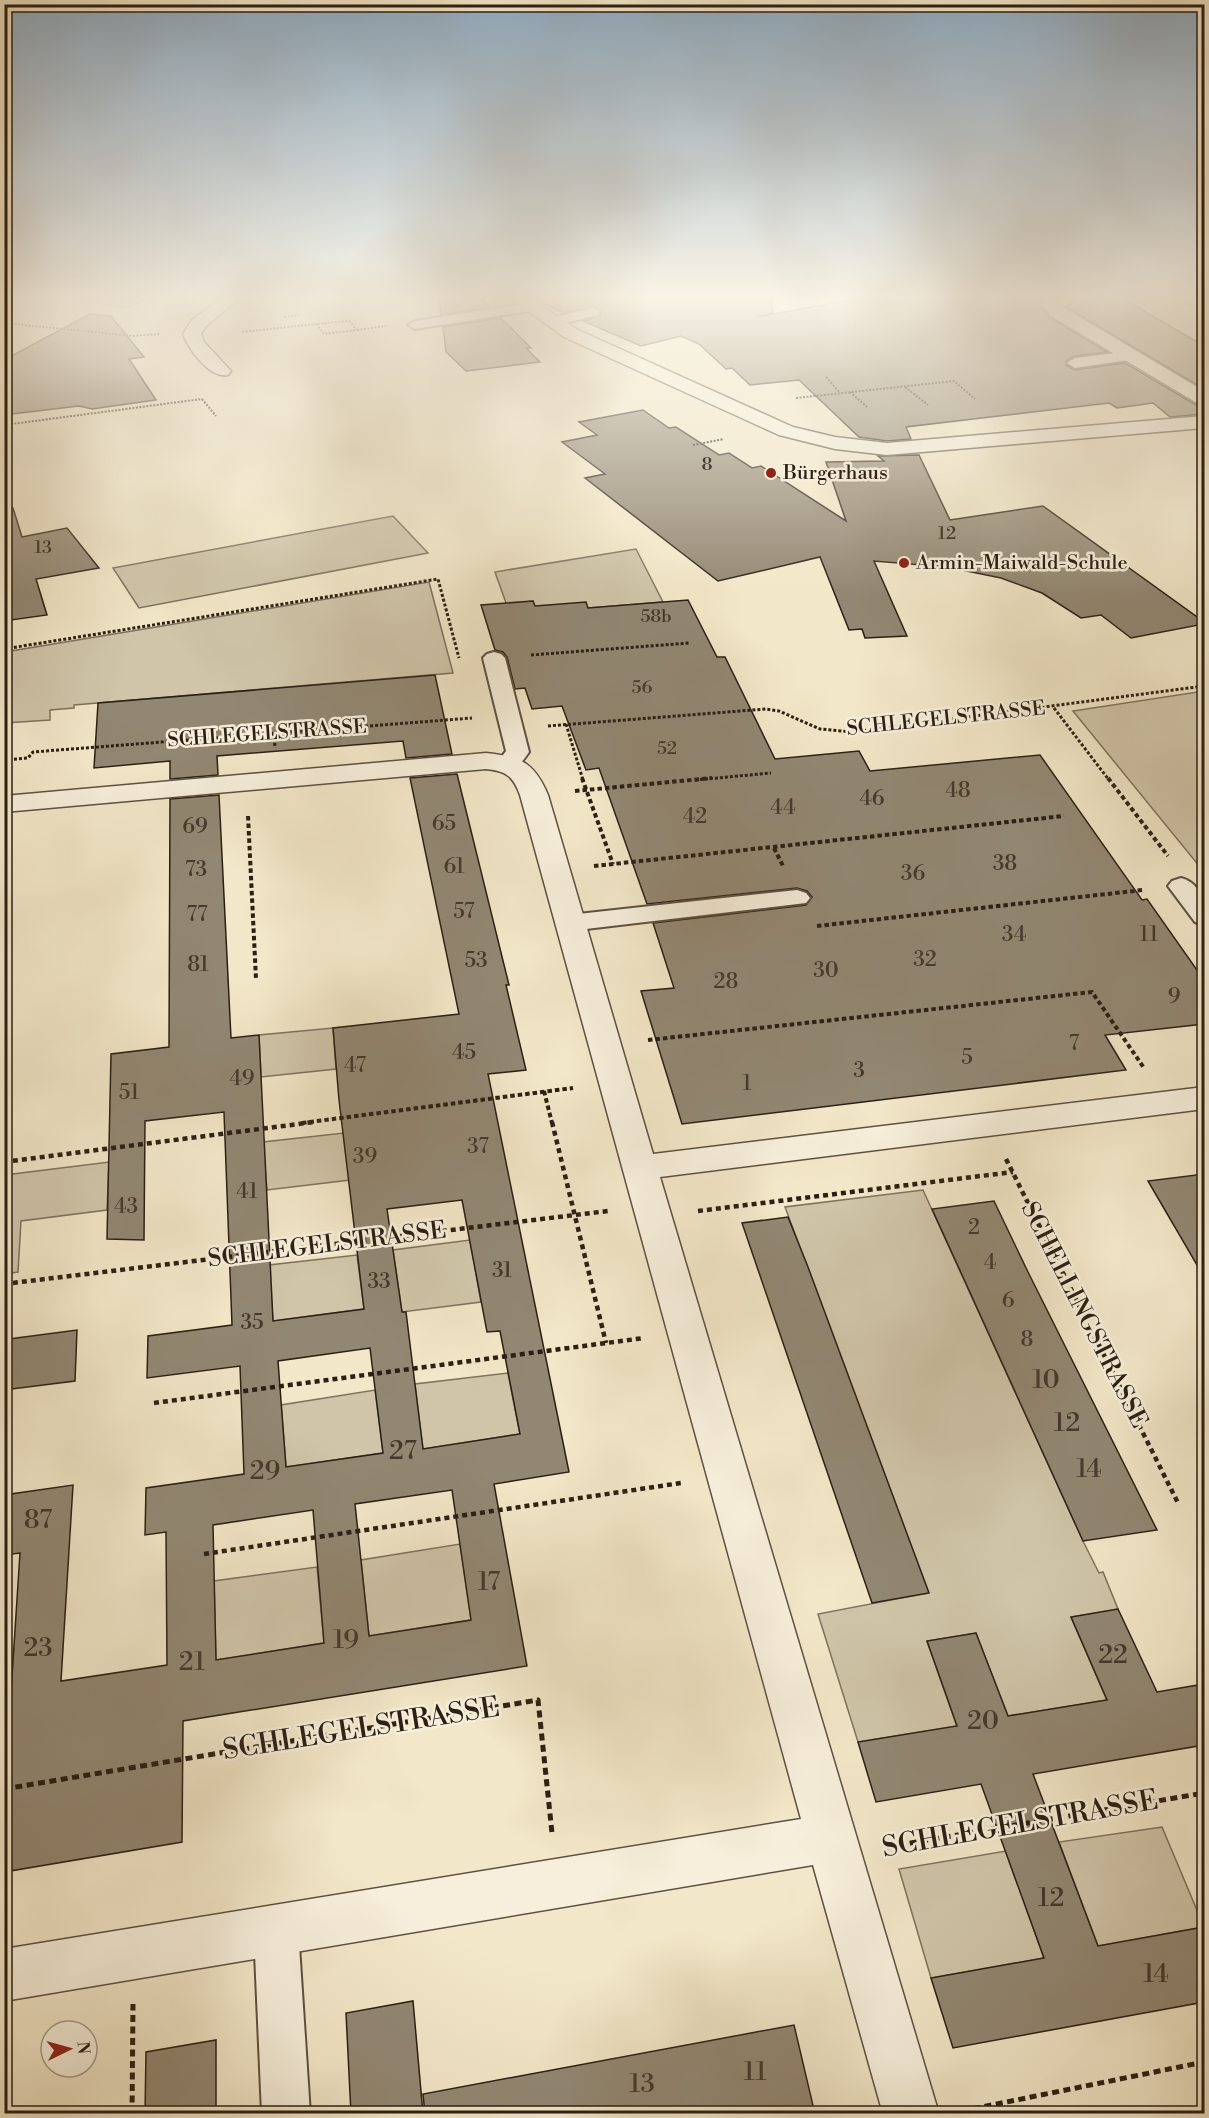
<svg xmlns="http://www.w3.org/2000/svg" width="1209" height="2118" font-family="'Libre Bodoni',serif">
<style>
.green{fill:#d0c5a9;stroke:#7e725e;stroke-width:1.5}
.building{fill:#928772;stroke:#2b1f14;stroke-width:1.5;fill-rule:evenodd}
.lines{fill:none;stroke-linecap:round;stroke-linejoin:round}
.lane-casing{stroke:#5d5141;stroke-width:4}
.street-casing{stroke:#5d5141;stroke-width:3}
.path-far4{stroke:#2b1f14;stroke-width:2;stroke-dasharray:2 1.5;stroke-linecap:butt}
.path-far3{stroke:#2b1f14;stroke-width:3;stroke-dasharray:3 2;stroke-linecap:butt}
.path-far2{stroke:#2b1f14;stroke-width:4;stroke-dasharray:4.5 3;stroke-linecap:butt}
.path-far1{stroke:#2b1f14;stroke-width:4.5;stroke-dasharray:5 4;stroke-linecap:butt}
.path{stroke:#2b1f14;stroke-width:5;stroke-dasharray:7 4.5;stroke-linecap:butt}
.lane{fill:#f7efdb;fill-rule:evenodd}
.street{fill:#f7efdb;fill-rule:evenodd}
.poi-dot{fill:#8f2418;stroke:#f7efdb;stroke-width:2}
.labels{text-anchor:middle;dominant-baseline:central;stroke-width:5;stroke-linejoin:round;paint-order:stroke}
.far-number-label{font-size:18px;fill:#45392c}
.far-poi-label{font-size:20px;fill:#2b1f14;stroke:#f7efdb;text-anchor:start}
.far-street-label{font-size:20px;fill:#2b1f14;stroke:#f7efdb}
.number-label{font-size:21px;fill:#45392c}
.street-label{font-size:24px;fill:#2b1f14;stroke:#f7efdb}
.near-number-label{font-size:26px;fill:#45392c}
.near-street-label{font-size:28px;fill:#2b1f14;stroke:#f7efdb}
</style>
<rect width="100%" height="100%" fill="#f2e7c8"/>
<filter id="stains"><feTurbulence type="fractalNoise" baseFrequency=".00333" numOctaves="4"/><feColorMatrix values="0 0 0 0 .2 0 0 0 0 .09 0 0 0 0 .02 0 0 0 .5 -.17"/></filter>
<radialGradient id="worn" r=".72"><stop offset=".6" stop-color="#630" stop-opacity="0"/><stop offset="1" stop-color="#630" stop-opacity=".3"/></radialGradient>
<!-- green -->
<g class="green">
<path d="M79 299H148L126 308Z"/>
<path d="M393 516 428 553 139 608 113 568Z"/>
<path d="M636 549 663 602 588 608 535 606 533 601 506 603 495 572Z"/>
<path d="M429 582 453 673 74 705V708L50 710V720L5 723V652Z"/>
<path d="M1204 691V872L1073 711Z"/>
<path d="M333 1028 336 1069 261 1077 259 1035Z"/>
<path d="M344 1133 350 1180 267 1190 263 1142Z"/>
<path d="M109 1162 107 1210 21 1221 18 1272 5 1274V1175Z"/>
<path d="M923 1190 1083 1541 1099 1573 1103 1572 1118 1609 1071 1617 1107 1700 1008 1716 976 1633 927 1641 957 1726 858 1742 818 1614 928 1593 785 1207Z"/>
<path d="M470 1240 481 1302 402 1312 393 1250Z"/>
<path d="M357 1255 364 1309 273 1321 269 1265Z"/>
<path d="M508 1373 520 1434 423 1449 415 1384Z"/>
<path d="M375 1390 383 1453 286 1467 281 1405Z"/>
<path d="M460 1544 471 1620 369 1636 361 1560Z"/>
<path d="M317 1567 324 1643 216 1660 214 1581Z"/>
<path d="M1162 1827 1204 1927 1098 1946 1059 1842Z"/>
<path d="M1006 1851 1044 1958 931 1978 899 1869Z"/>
</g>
<!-- building -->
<g class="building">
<path d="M439 299H481L490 307 441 315Z"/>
<path d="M535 299H771L773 313 756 317 856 299H1047L1040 305 1049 317 1107 352 1075 356 1066 361V365L1075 370 1125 363 1196 405 1204 407V414L1170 417 1153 403 1117 408 1109 403 906 427 911 439 887 441 859 437 799 380 750 385 732 368 726 369 699 344 681 336 641 346 583 321 600 316 602 311 594 306 564 313Z"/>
<path d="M1074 299H1124L1204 346V389L1066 307 1072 304Z"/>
<path d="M90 314 111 316 144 357 129 359 156 400 92 409 79 406 4 415V360Z"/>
<path d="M501 318 531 348H526L540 362 466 371 446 352 443 327Z"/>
<path d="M643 410 669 428 676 427 719 455 729 453 752 468 761 466 846 521 826 462 884 461 878 456 919 455 950 520 1043 506 1204 622V624L1131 638 1101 615 1081 618 1042 593 1001 578 947 567 874 561 907 636 865 638 862 629 849 630 820 557 718 581 585 478 605 474 562 442 597 435 579 422Z"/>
<path d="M13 508 22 537 67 528 99 568 36 579 47 615 4 621V509Z"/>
<path d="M688 600 717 657H725L775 759 859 751 870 771 1040 755 1142 900 1147 899 1204 980V1024L1105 1035 1126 1070 682 1124 641 991 674 988 653 923 806 905 812 897 807 891 797 888 647 904 599 768 586 770 562 706 532 709 525 688 515 689 507 657 503 652 495 650 481 605 533 601 535 606 586 602 588 608Z"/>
<path d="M435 675 452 754 406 758 403 741 217 756 218 775 170 779V761L94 768 98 703Z"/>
<path d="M457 774 509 985H506L526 1070 488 1074 569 1472 494 1484 527 1666 183 1721 182 1842 4 1872V1693L11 1692 20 1553 4 1555V1495L73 1485 61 1681 167 1665 166 1532 145 1535 146 1488 244 1474 240 1366 147 1378 148 1336 232 1325 224 1112 145 1121 144 1240 107 1239 111 1054 169 1047 170 799 219 795 231 1038 259 1035 273 1321 364 1309 339 1100 333 1028 459 1014 410 778ZM462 1200 487 1332 500 1331 520 1434 423 1449 406 1312H402L387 1209ZM370 1348 383 1453 286 1467 278 1361ZM452 1490 471 1620 369 1636 355 1504ZM313 1510 324 1643 216 1660 213 1525Z"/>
<path d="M1204 1174V1277L1148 1181Z"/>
<path d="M994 1201 1028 1272 1157 1530 1083 1541 932 1209Z"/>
<path d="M788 1217 808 1267 929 1593 872 1603 742 1223Z"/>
<path d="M77 1330 75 1381 4 1390 9 1339Z"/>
<path d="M1118 1609 1157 1692 1204 1684V1745L1033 1774 1098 1946 1204 1927V2002L953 2048 931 1978 1044 1958 981 1784 876 1802 858 1742 957 1726 927 1641 976 1633 1008 1716 1107 1700 1071 1617Z"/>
<path d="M413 2001 423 2114H351L346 2013Z"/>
<path d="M794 2025 815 2114H425L423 2094Z"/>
<path d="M216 2040V2114H145L146 2052Z"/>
</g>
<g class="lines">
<defs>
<g id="lane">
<path d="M531 303 538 307 536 310 415 329 408 325 415 321Z"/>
<path d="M593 308 600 312 598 315 552 326 545 322 547 319Z"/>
<path d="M1131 351 1136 353 1139 356 1136 359 1075 368 1067 363 1075 358Z"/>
<path d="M494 652 501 654 505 658 529 752C521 764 515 772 500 768L497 763 506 751 483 658 487 654Z"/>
<path d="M1181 878C1203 884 1204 905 1204 925L1195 922 1168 886 1172 881Z"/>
<path d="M797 890 806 893 810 898 806 903 569 931 560 929 556 923 560 917 569 915Z"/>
<path d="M276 1908 292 1914 298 1930 310 2114H262L254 1930 260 1914Z"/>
</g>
<g id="street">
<path d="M221 299H239L205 327 201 334 204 342 231 371 228 375C210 379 189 350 183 334L192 320Z"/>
<path d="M512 299H531L576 329 793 427 835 437 887 443 1204 416V428L887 455 835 449 779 435 564 337Z"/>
<path d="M1051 299H1072L1070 303 1061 306 1204 391V405L1197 403 1051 316 1042 305Z"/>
<path d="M1186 299H1204V308L1188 303Z"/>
<path d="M486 753C521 757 534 762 548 795L653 1154 1204 1087V1109L660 1177 939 2114H883L813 1865 4 2001V1949L801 1819 520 795C513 776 506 771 486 769L4 812V796Z"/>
</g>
</defs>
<!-- lane casing -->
<use href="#lane" class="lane-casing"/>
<!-- street casing -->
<use href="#street" class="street-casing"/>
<!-- path-far4 -->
<g class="path-far4">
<path d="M284 317 300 315"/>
<path d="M349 321 357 330 324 334 316 324Z"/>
<path d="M4 323 133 336 160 334"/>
<path d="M357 330 386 326"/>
<path d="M242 332 316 324"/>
<path d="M826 377 840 393"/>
<path d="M905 387 928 405"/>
<path d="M850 392 867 407"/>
<path d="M796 398 954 381 975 399"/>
<path d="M202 399 216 416"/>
<path d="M4 425 202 399"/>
<path d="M693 445 724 439"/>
</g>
<!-- path-far3 -->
<g class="path-far3">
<path d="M4 649 438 579 459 658"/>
<path d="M531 655 689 643"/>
<path d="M1054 708 1109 780"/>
<path d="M566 724 583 780"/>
<path d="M548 726 766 709 779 711 820 729 853 732 1204 686"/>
<path d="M274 733 275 748"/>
<path d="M4 760 28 758 33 752 472 718"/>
<path d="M695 780 771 773"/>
</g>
<!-- path-far2 -->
<g class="path-far2">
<path d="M582 778 613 864"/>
<path d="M1108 778 1168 856"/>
<path d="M575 791 712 778"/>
<path d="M248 816 256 979"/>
<path d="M774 848 783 866"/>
<path d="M594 866 1064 816"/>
<path d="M817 926 1143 890"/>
<path d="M648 1040 1092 992 1144 1068"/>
<path d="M544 1091 552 1123"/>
<path d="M302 1123 573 1088"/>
</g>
<!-- path-far1 -->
<g class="path-far1">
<path d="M552 1122 606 1343"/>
<path d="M1006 1159 1178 1503"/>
<path d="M4 1162 314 1122"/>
<path d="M698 1211 1013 1172"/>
<path d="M4 1284 608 1211"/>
<path d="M154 1403 644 1338"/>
<path d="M204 1554 681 1483"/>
</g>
<!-- path -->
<g class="path">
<path d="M4 1789 538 1700 552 1833"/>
<path d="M887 1847 1204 1793"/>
<path d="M962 2111 1204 2062"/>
<path d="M132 2114 133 2004"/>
</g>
<!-- lane -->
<use href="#lane" class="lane"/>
<!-- street -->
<use href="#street" class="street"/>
</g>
<!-- sky -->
<linearGradient id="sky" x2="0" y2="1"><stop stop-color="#91adc3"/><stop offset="0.5" stop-color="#f9f4e6"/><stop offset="1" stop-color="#f9f4e6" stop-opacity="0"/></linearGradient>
<rect width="1209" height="595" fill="url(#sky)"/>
<!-- markers -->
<g class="poi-dot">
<circle cx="771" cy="473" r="6"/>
<circle cx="904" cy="563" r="6"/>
</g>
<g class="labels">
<!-- far-number labels -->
<g class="far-number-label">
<text x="707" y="464">8</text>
<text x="947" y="533">12</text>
<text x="43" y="547">13</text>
<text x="656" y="616">58b</text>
<text x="642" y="687">56</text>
<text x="667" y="748">52</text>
</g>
<!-- far-poi labels -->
<g class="far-poi-label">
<text x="783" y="473">Bürgerhaus</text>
<text x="916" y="563">Armin-Maiwald-Schule</text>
</g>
<!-- far-street labels -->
<g class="far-street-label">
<text transform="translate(946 719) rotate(-6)">SCHLEGELSTRASSE</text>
<text transform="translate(267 734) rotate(-4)">SCHLEGELSTRASSE</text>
</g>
<!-- number labels -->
<g class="number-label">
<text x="958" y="791">48</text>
<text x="872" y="799">46</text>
<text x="783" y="808">44</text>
<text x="695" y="817">42</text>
<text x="444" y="824">65</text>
<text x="195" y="827">69</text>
<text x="1005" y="864">38</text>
<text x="454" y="867">61</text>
<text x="196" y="870">73</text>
<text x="913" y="874">36</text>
<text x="464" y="912">57</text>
<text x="197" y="915">77</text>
<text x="1014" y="935">34</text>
<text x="1149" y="935">11</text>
<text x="925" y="960">32</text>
<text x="476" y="961">53</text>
<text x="198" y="965">81</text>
<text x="826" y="971">30</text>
<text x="726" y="982">28</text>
<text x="1174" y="997">9</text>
<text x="1074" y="1044">7</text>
<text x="464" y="1053">45</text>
<text x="967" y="1058">5</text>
<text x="355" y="1066">47</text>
<text x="859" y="1071">3</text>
<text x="242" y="1079">49</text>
<text x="747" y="1084">1</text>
<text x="129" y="1093">51</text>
<text x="478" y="1147">37</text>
<text x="365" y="1157">39</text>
<text x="247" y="1192">41</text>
<text x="126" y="1207">43</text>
<text x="974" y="1228">2</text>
<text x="990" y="1263">4</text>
<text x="502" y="1271">31</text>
<text x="379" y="1282">33</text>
<text x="1008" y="1301">6</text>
<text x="252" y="1323">35</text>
<text x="1027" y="1340">8</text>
</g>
<!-- street labels -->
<g class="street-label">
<text transform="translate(327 1245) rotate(-7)">SCHLEGELSTRASSE</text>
<text transform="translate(1084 1315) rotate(63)">SCHELLINGSTRASSE</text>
</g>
<!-- near-number labels -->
<g class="near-number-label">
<text x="1046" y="1380">10</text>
<text x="1067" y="1423">12</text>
<text x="403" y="1451">27</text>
<text x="1089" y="1469">14</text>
<text x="265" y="1471">29</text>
<text x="38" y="1520">87</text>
<text x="489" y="1582">17</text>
<text x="346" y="1640">19</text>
<text x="38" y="1648">23</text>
<text x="1113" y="1655">22</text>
<text x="192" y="1662">21</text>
<text x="983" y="1721">20</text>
<text x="1051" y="1898">12</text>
<text x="1156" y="1974">14</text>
<text x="755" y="2072">11</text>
<text x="642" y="2084">13</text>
</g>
<!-- near-street labels -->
<g class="near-street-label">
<text transform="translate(361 1729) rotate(-9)">SCHLEGELSTRASSE</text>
<text transform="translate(1020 1824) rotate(-10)">SCHLEGELSTRASSE</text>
</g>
</g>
<!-- margin -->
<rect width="1209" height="2118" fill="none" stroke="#f2e7c8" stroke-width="24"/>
<rect x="6" y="6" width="1197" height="2106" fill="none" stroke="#2b1f14" stroke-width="3"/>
<rect x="12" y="12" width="1185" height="2094" fill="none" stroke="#2b1f14" stroke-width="1.5"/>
<!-- north arrow -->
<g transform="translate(69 2049) rotate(85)"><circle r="28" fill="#f7efdb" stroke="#a59c8b" stroke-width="1.5"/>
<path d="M0-4.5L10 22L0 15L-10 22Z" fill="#8f2418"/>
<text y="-9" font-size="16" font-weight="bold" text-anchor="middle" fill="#2b1f14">N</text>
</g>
<rect width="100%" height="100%" filter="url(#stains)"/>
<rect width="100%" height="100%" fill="url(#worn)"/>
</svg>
